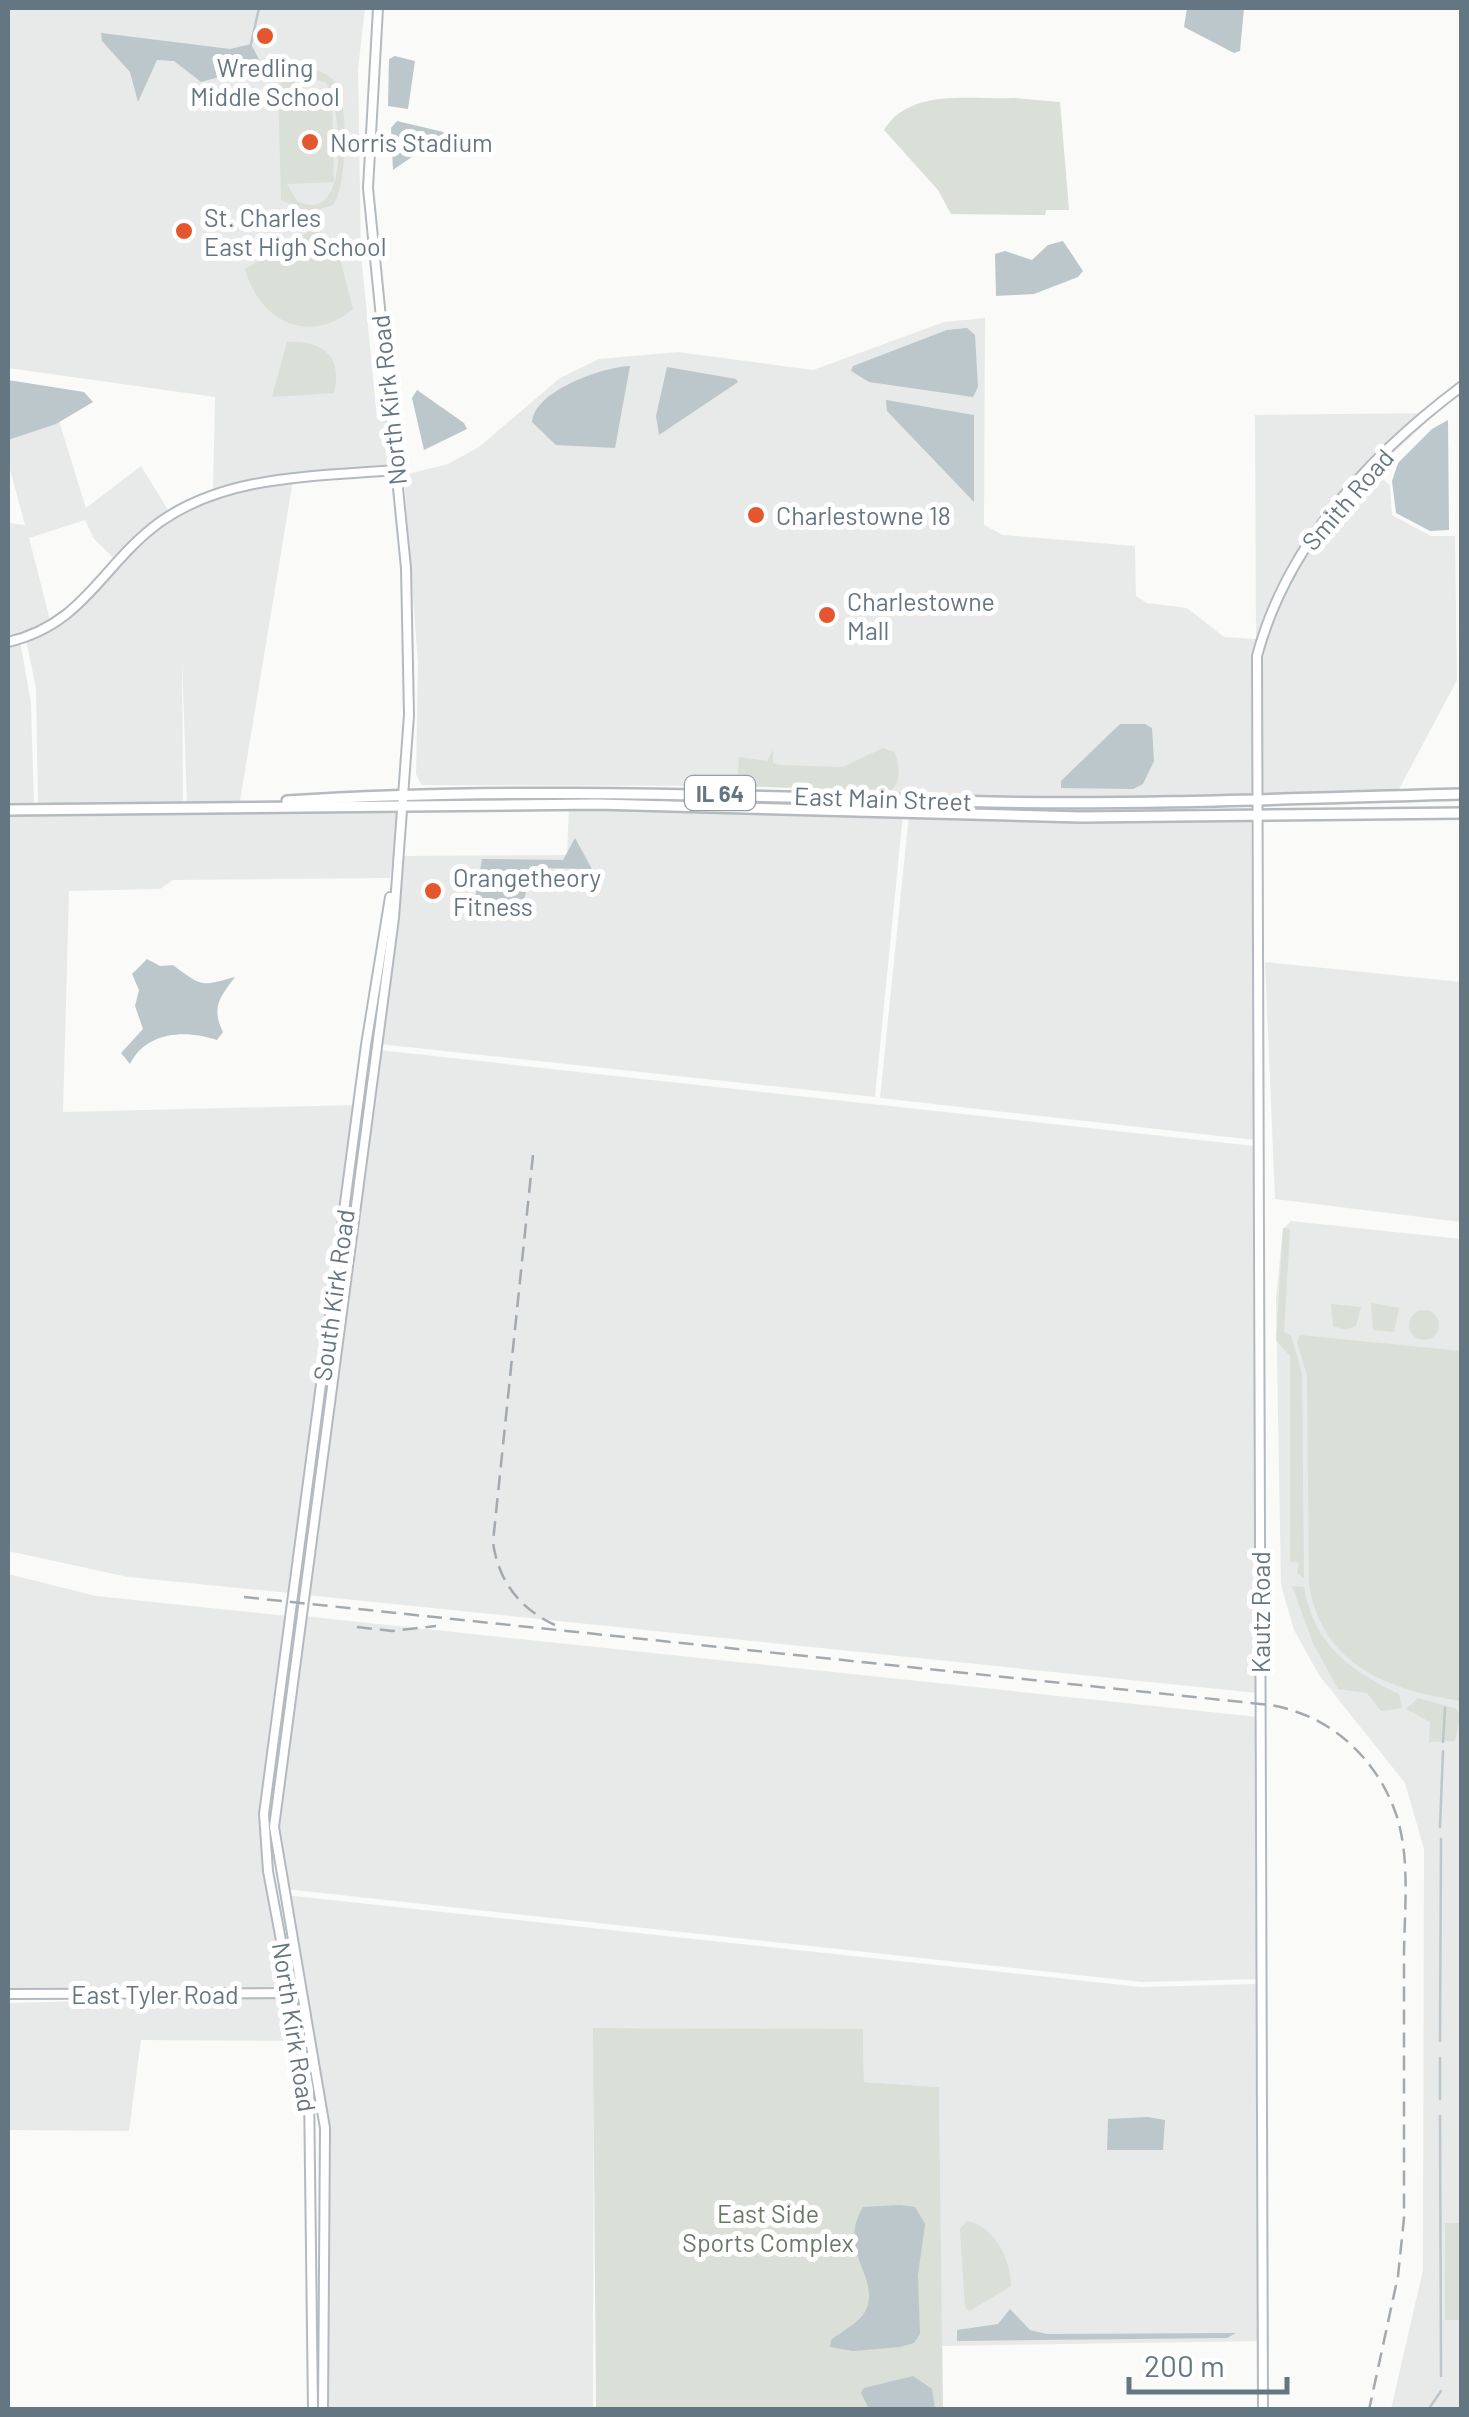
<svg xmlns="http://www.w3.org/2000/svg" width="1469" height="2417" font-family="Barlow,sans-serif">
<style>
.built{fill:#e8e9e9}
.green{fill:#dadfd7;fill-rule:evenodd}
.water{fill:#bbc7cb}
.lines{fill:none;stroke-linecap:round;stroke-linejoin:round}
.stream{stroke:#bbc7cb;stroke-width:2.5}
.secondary-casing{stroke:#b3babf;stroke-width:12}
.primary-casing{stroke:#b5babe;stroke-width:14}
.secondary{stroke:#fff;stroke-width:8}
.primary{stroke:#fff;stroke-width:9}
.rail{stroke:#a2aab0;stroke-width:2.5;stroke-dasharray:15 8;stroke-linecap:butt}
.poi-dot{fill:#e4572e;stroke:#fff;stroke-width:4}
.labels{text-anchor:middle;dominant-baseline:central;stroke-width:10;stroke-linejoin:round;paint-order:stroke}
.shield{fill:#fff;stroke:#939fa8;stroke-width:2.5}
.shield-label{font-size:22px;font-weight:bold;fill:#657683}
.poi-label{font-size:25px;fill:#657683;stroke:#fff;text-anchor:start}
.street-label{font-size:25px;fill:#657683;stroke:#fff}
.park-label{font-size:25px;fill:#687a64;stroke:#fff}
</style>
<rect width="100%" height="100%" fill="#fafaf8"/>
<!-- built -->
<g class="built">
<path d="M8 8H365L358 69 361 253 377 419 388 421 392 467 289 475 213 491 215 397 8 368Z"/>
<path d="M985 318 984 525 1003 535 1135 546 1136 596 1147 603 1187 608 1224 637 1256 639 1255 415 1436 413 1375 470 1390 486 1392 515 1431 536H1455L1457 680 1398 791 1274 794 1255 799H1039L737 786 421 785 416 774 418 663 404 475 448 464 479 447 560 378 599 359 678 352 813 370 944 322Z"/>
<path d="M58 418 86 508 141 466 170 513 130 543 116 560 94 539 85 520 29 538 51 624 8 639V523L25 525 8 462V433Z"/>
<path d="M293 480 240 801 187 804 182 660 183 805 38 807 36 688 26 640 79 612 135 545 163 523 228 492Z"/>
<path d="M20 641 31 703 34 807H8V643Z"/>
<path d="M569 807 903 814 875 1097 379 1044 400 856 567 855Z"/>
<path d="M400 808 390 878 173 880 160 889 69 891 63 1112 355 1105 289 1593 128 1577 8 1551V813Z"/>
<path d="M909 814 1251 817 1255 1140 880 1098Z"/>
<path d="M1265 962 1461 982V1222L1275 1199Z"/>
<path d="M379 1050 1254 1146 1257 1693 306 1595Z"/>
<path d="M1291 1221 1461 1239V2409H1391L1423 2270 1424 1849 1405 1783 1319 1675 1294 1630 1281 1585 1276 1299 1283 1229Z"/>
<path d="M8 1574 96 1596 287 1616 260 1828 288 1990 8 1991Z"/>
<path d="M303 1616 1258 1717 1259 1979 1142 1982 285 1889 277 1831Z"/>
<path d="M285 1895 1141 1987 1257 1984 1262 2341 942 2346 939 2087 864 2082 863 2030 594 2028 593 2409H328L325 2101Z"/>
<path d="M290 1996 298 2041 141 2040 129 2131 8 2130V2003Z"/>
</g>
<!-- green -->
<g class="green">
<path d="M313 70C324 72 333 77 338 87 348 107 347 189 333 205L310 212 281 200 278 84ZM304 77 325 82C342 103 353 229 297 201L287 184 334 182 332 100 285 101 289 88Z"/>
<path d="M1014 98 1060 102 1069 210H1046L1045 215 951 214 938 190 884 130C910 87 970 100 1014 98Z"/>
<path d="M312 230 329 236 340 259 353 309C309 346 259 321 245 269Z"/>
<path d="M287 342C322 340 343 356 334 393L272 397Z"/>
<path d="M883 748 894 752C900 763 901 781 892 790L737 786 739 757 767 761 773 750V763L779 765 843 767Z"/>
<path d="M1283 1228 1290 1229 1284 1332 1291 1335 1302 1374 1304 1578 1297 1573 1299 1563 1290 1561V1356L1276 1340Z"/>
<path d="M1371 1303 1399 1308 1394 1332 1373 1330Z"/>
<path d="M1331 1304 1361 1307 1356 1326 1346 1330 1333 1326Z"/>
<circle cx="1424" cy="1325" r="15"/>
<path d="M1300 1335 1461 1351V1701C1389 1690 1323 1666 1309 1585L1307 1376 1297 1342Z"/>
<path d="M1292 1586 1304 1587C1314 1645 1349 1670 1399 1694L1402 1708 1381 1711 1367 1693 1338 1689 1313 1643Z"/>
<path d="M1418 1698 1457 1709 1460 1717 1455 1741 1429 1742 1430 1722 1406 1709Z"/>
<path d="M593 2028 863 2029 864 2082 939 2087 943 2409H596Z"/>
<path d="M967 2221C994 2226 1011 2259 1011 2286L970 2311 965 2307 960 2229Z"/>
<rect x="1445" y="2223" width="16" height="97"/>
</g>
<!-- water -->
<g class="water">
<path d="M1187 8H1244L1240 51 1234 53 1184 27Z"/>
<path d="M101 33 230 49 251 44 262 65 201 82 174 61 157 60 138 102 130 72 102 41Z"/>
<path d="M395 56 415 61 408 109 388 106 389 59Z"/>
<path d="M397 121 452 134 455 139 432 143 393 170 391 128Z"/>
<path d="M1063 241 1083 271 1078 277 1034 294 996 296 995 254 1005 251 1032 260 1048 245Z"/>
<path d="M967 328 975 335 978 387 973 397 869 382 851 371 853 366 947 330Z"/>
<path d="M630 366 615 448 556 445 532 422C534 391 602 367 630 366Z"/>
<path d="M667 367 736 379 738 382 659 435 656 416Z"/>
<path d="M8 380 84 392 93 402 56 424 8 440Z"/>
<path d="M417 390 464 423 467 429 424 450 412 398Z"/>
<path d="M886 400 974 415V502L887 411Z"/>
<path d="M1448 420 1449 530 1430 531 1396 513 1392 481 1398 463 1432 429Z"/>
<path d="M1120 724H1145L1152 728 1154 761 1143 784 1133 789 1061 788V781Z"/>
<path d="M575 838 592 869 532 868 522 908 475 899 482 859 563 860Z"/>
<path d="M147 959 160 966 173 965C204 988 201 986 235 977 222 995 210 1006 223 1032L217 1040C188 1030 147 1030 130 1064L121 1053 143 1029 135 1006 139 990 132 974Z"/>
<path d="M1147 2117 1165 2120 1163 2150H1107L1108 2119Z"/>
<path d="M900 2205 915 2207 925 2224 918 2275 920 2334 914 2343 900 2347 853 2351 830 2347 831 2340C841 2332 855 2325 863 2315 886 2282 835 2252 863 2207Z"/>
<path d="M1010 2309 1030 2330 1047 2334 1236 2333 1227 2338 957 2341V2330L998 2324Z"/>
<path d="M913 2376 932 2389 935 2409H869L861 2393 864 2388Z"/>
</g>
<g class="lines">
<!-- stream -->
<g class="stream">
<path d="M251 44 259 8"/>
<path d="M1443 1742 1445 1708"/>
<path d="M1440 1827 1443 1751"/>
<path d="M1440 2041 1441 1839"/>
<path d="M1440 2058V2099"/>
<path d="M1440 2116 1441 2376"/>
<path d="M1428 2410 1441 2391"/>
</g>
<defs>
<g id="secondary">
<path d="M8 642C85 624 101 565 160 522 228 474 316 477 395 470"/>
<path d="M8 1994 293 1993"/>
<path d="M313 2410 309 2090 268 1871 264 1814 366 1045 390 897"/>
<path d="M323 2410 325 2128 274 1827 394 918 409 715 406 568 368 188 378 8"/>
<path d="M1263 2410 1257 656C1287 543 1370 455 1462 386"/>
</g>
<g id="primary">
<path d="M287 801C523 786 756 797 992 802 1148 805 1305 798 1462 794"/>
<path d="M8 810 597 804 1081 817 1462 813"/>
</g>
</defs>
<!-- secondary casing -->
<use href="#secondary" class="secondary-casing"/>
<!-- primary casing -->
<use href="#primary" class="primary-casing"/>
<!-- secondary -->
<use href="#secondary" class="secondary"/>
<!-- primary -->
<use href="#primary" class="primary"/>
<!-- rail -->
<g class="rail">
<path d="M533 1155 493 1542C498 1581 520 1609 555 1625"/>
<path d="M244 1597 1270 1705C1330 1715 1376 1757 1396 1814 1411 1859 1404 1912 1404 1958 1404 2045 1404 2131 1404 2218L1398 2276 1369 2410"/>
<path d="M357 1627 392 1631 436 1626"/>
</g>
</g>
<!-- markers -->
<g class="poi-dot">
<circle cx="265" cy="36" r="10"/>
<circle cx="310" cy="142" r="10"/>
<circle cx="184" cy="231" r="10"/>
<circle cx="756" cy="515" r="10"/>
<circle cx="827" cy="615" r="10"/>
<circle cx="433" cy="891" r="10"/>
</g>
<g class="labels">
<!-- shield labels -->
<rect class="shield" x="685" y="776" width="70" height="34" rx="8"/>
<g class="shield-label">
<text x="720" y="793">IL 64</text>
</g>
<!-- poi labels -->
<g class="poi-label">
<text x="265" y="67" text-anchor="middle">Wredling<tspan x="265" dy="29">Middle School</tspan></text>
<text x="330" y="142">Norris Stadium</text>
<text x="204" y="217">St. Charles<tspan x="204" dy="29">East High School</tspan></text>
<text x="776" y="515">Charlestowne 18</text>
<text x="847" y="601">Charlestowne<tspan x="847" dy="29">Mall</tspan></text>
<text x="453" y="877">Orangetheory<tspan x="453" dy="29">Fitness</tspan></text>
</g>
<!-- street labels -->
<g class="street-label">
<text transform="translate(388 400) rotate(-96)">North Kirk Road</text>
<text transform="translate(1347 499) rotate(-49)">Smith Road</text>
<text transform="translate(883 798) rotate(2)">East Main Street</text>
<text transform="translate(333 1295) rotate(-82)">South Kirk Road</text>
<text transform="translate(1260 1612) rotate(-90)">Kautz Road</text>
<text x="155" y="1994">East Tyler Road</text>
<text transform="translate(295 2027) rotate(81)">North Kirk Road</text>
</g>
<!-- park labels -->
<g class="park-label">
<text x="768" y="2213">East Side<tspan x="768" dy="29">Sports Complex</tspan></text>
</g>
</g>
<!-- border -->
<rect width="1469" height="2417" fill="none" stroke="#657683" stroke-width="20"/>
<!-- scale -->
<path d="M1129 2377v15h158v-15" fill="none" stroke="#657683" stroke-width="5"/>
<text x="1144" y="2377" font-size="30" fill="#657683" stroke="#ffffff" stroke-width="8" paint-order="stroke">200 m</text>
</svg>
